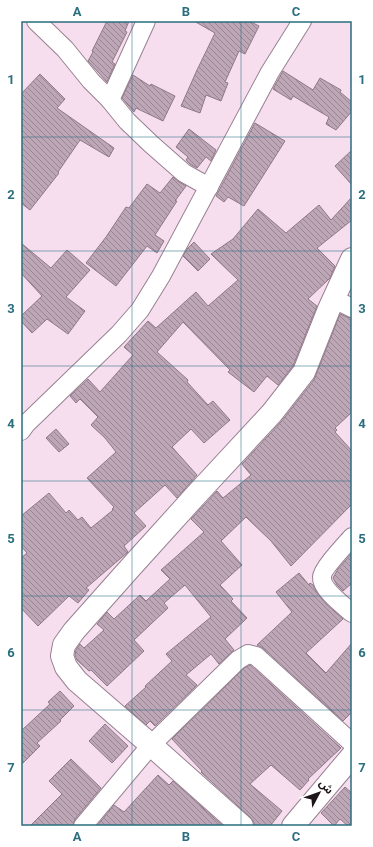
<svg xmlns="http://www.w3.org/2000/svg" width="373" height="847" font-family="Roboto,'Noto Sans Arabic',sans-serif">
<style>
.building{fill:url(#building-back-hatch);stroke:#8f7989}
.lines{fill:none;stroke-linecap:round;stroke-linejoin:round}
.street-casing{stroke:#978191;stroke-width:20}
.secondary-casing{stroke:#978191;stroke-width:24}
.street{stroke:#fff;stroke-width:18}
.secondary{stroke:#fff;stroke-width:22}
.grid{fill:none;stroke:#2a6e7f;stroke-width:1;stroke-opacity:0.55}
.neatline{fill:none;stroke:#2a6e7f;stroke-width:1.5}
.grid-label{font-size:13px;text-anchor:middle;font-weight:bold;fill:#2a6e7f}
</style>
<defs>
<pattern id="building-back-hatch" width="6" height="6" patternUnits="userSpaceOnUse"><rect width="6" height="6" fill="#bda6b6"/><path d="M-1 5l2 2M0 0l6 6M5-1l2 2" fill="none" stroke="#998693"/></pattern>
</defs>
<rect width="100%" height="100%" fill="#f6deef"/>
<!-- building -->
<g class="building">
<path d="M107 21H129L125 31 127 32 112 62 115 64 107 82 88 61 93 52 92 51Z"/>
<path d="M194 21H249L259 26 245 54 239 51 225 82 228 83 221 101 206 95 200 113 181 106 197 70 215 33Z"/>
<path d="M283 71 313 90 320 78 341 90 340 92 352 102V111L336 130 326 124 329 117 293 96 291 100 273 89Z"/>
<path d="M40 74 65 99 57 108 114 148 109 157 80 140 58 172 59 173 30 210 21 203V94Z"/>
<path d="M133 75 150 86 151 84 175 96 163 121 136 108 134 112 122 98Z"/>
<path d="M255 123 285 141 244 206 228 197 224 202 216 196Z"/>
<path d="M189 129 216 150 211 161 206 157 197 168 190 164 186 160 188 157 176 147Z"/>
<path d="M352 150V185L335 166Z"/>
<path d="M173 177 179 182 186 186 175 201H177L155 235 164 241 157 253 147 246 116 286 86 263 106 237 126 207 129 208 147 184 160 193Z"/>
<path d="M352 197V220L317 248 335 266 330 278 308 299 317 306 293 366 278 385 267 376 254 392 228 372 230 370 183 322 157 352 188 380 187 382 208 405 213 401 230 420 204 443 191 429 172 447 197 475 177 498 165 485 134 513 146 526 124 546 128 552 86 588 89 590 78 603 69 596 38 626 21 608V558L27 553 21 546V516L49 493 66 513 69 510 78 520 82 517 91 528 113 510 112 509 114 507 87 478 116 452 105 438 91 425 98 417 80 399 76 403 70 396 88 379 100 392 133 355 124 347 148 321 156 328 196 292 208 306 238 280 211 254 233 239 258 209 286 233 319 205 331 220Z"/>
<path d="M194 242 210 259 198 271 183 256 187 249Z"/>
<path d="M21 243 51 268 67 250 90 270 66 297 85 311 68 334 47 319 32 333 21 321V316L42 296 21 273Z"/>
<path d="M340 314 347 317 352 318V412L335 428 337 430 335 432 352 451V504L291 566 271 541 246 517 221 541 242 565 220 585 233 599 231 601 247 618 225 639 234 650 219 664 211 654 186 675 197 685 155 726 150 721 146 725 125 706 146 687 145 686 172 661 166 654 211 617 185 585 164 603 168 608 134 640 144 651 107 686 91 670 89 671 77 660 75 655 76 650 80 644 84 648 104 630 97 624 107 612 114 619 140 595 146 601 170 579 161 570 204 532 191 519 217 491 223 498 251 475 242 464 281 422 314 380Z"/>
<path d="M56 429 69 444 59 452 46 438Z"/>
<path d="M352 553V583L343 591 337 585 333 578 338 569Z"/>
<path d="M299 573 309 585 310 583 313 585 317 593 326 604 343 619 306 653 326 673 352 643V712L343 721 263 648 257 645 292 612 276 592Z"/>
<path d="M250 665 341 748 308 779 309 780 300 790 271 765 250 784 282 811 270 826H254V822L250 817 201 772 202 771 172 739 244 668Z"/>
<path d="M60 691 74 706 60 720 61 721 37 743 40 746 21 765V731L50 704 48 702Z"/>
<path d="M105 724 128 746 112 763 89 741Z"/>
<path d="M71 759 101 788 75 819 73 826H30L62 794 49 781Z"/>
<path d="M158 775 169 785 173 781 223 826H97L114 805 124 812Z"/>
<path d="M345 787 352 793V826H348L340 819 334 826 321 813Z"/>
</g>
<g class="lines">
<defs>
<g id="street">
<path d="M36 21 65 49 91 81 110 100 146 21"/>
<path d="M110 100 127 121 151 144 184 173 209 187"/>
<path d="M334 299 352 308"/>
<path d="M21 431 26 424 119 334 140 310 161 276 270 72 302 21"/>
<path d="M352 537C346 544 322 569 322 577 321 589 344 606 352 613"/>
<path d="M83 826 151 745 238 660 248 654 256 656 352 743"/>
</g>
<g id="secondary">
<path d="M242 826 151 745 77 681 66 667 62 656 64 645 74 631 130 568 196 495 272 413 304 372 329 309 352 259"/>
<path d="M293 826 352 756"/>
</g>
</defs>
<!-- street casing -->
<use href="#street" class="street-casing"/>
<!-- secondary casing -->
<use href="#secondary" class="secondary-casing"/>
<!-- street -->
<use href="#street" class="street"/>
<!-- secondary -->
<use href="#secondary" class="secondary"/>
</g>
<!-- grid -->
<path class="grid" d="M132 21V826M241 21V826M21 137H352M21 251H352M21 366H352M21 481H352M21 596H352M21 710H352"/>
<!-- border -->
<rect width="373" height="847" fill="none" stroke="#ffffff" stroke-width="44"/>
<!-- north arrow -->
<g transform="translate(319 793) rotate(49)" stroke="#ffffff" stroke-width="3" paint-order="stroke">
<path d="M0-3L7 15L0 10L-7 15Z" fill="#1e151b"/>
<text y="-6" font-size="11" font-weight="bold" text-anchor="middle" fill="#1e151b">ش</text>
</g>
<rect x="22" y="22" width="329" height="803" class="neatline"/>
<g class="grid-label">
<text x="77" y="16">A</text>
<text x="186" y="16">B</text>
<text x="296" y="16">C</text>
<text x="11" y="84">1</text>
<text x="362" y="84">1</text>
<text x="11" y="199">2</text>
<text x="362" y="199">2</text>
<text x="11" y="313">3</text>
<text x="362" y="313">3</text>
<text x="11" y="428">4</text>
<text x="362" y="428">4</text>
<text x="11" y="543">5</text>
<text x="362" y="543">5</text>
<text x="11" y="657">6</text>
<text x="362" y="657">6</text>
<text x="11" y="772">7</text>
<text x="362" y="772">7</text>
<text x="77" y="841">A</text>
<text x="186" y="841">B</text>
<text x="296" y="841">C</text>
</g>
</svg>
